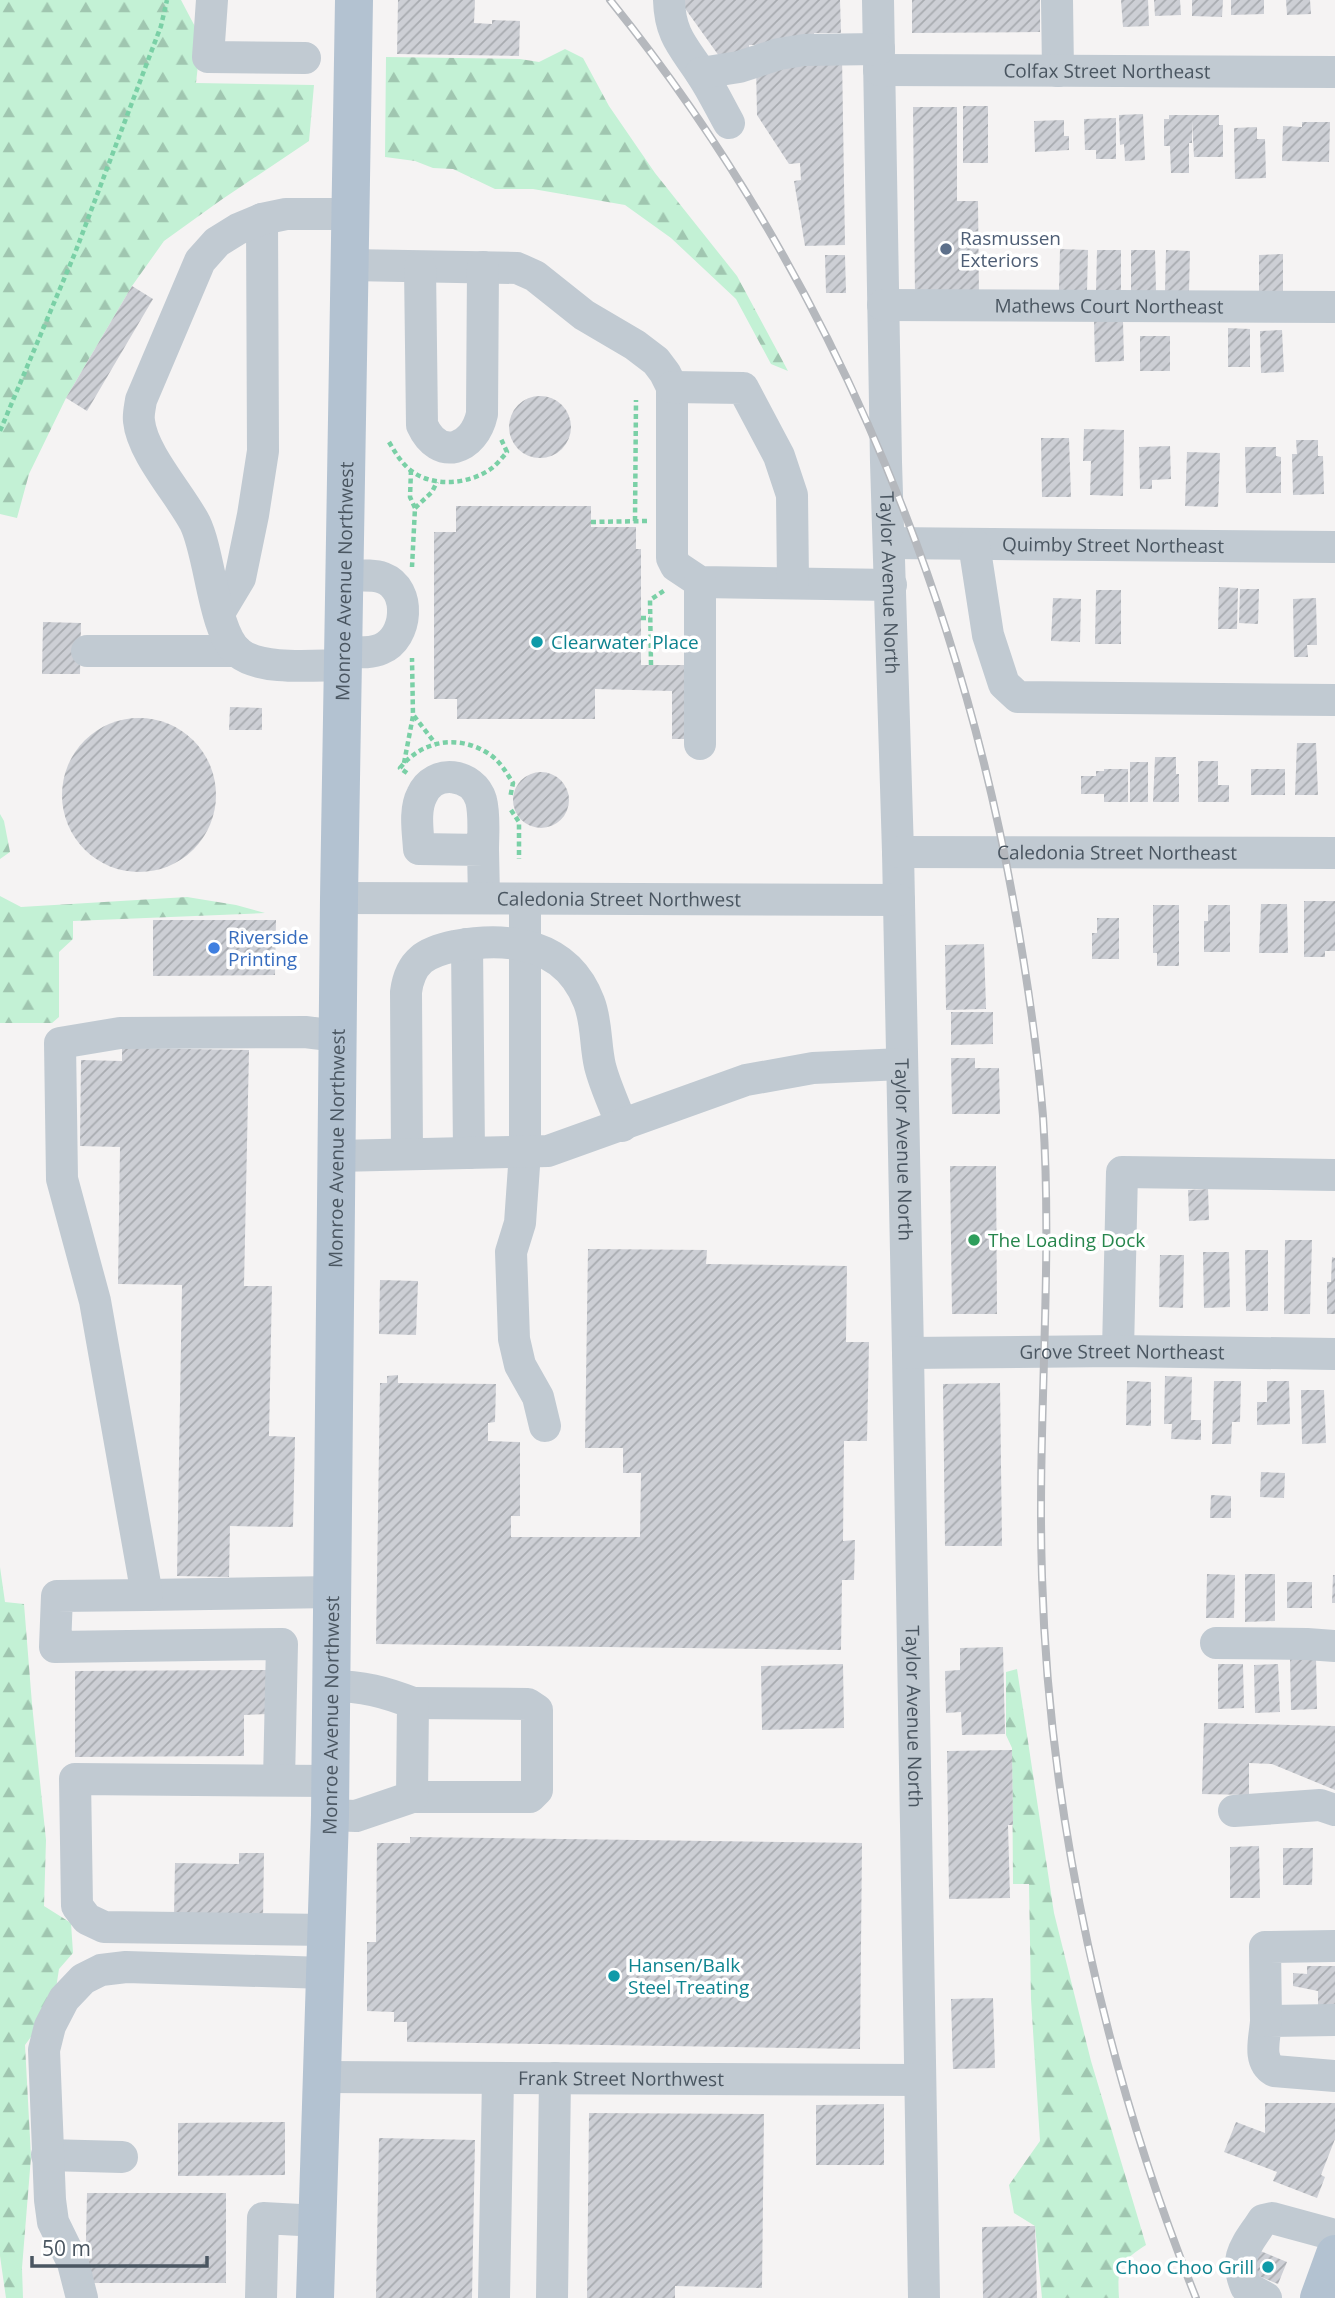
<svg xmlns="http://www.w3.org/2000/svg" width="1335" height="2298" font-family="'Open Sans',sans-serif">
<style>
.forest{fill:url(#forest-firs)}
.building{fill:url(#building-hatch)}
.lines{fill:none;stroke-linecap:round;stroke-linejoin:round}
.path{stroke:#7ad0a6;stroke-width:4.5;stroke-dasharray:5 3.5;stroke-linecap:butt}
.minor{stroke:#c1cad2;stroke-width:32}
.major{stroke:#b3c2d1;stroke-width:38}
.rail-casing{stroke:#b5b8bd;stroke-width:8}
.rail{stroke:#fff;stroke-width:5;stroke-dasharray:16;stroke-linecap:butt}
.service-dot{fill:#5c6f8a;stroke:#fff;stroke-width:2.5}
.culture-dot{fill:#0f9aa8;stroke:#fff;stroke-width:2.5}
.shop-dot{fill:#3f7fe0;stroke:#fff;stroke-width:2.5}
.leisure-dot{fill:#2e9e5b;stroke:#fff;stroke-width:2.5}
.labels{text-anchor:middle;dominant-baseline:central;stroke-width:7;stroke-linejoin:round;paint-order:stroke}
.street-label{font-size:19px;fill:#4a5661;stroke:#fff}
.service-label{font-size:19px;fill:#4e5e75;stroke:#fff;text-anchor:start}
.culture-label{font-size:19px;fill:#0d838f;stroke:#fff;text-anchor:start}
.shop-label{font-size:19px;fill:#366cbe;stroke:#fff;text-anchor:start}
.leisure-label{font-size:19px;fill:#27864d;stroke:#fff;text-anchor:start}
</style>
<defs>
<pattern id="forest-firs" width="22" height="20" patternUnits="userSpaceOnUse" patternTransform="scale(1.75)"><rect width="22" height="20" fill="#c3f1d5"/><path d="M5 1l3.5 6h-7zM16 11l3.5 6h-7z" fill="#a0c6b0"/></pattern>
<pattern id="building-hatch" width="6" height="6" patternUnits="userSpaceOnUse" patternTransform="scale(1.75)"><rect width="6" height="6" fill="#cdcfd5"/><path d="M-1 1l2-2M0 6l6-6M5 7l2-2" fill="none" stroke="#a8abb0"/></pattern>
</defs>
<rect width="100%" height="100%" fill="#f5f3f3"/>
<!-- forest -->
<g class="forest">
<path d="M0 0H181L201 38 196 83 314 85 309 141 221 200 164 241 132 286 66 398 29 474 17 518 0 514Z"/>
<path d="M565 49 583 58 609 106 655 173 737 276 788 371 771 364 736 299 671 238 625 205 533 189H495L453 169 433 168 415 161 385 157 386 57 520 59 539 62Z"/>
<path d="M0 814 4 821 10 852 0 859Z"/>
<path d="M0 896 21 907 187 897 236 905 265 913 73 921V939L59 952V1017L52 1023H0Z"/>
<path d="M0 1567 5 1602 24 1604 32 1704 46 1840 44 1906 71 1923 73 1953 59 1969 55 1995 36 2030 25 2045 31 2157 22 2268 23 2298H6L0 2256Z"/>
<path d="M1017 1669 1054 1913 1091 2061 1146 2245C1120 2262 1117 2267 1119 2298H1042L1035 2226 1014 2213 1009 2185 1040 2141 1031 1999 1029 1884H1013L1012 1748 1006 1735V1672Z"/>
</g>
<!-- building -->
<g class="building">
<path d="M398 0H475L474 23 492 24V20L520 21 519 56 397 54Z"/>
<path d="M684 0H840L841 33H814V44L749 45V56H719L684 7Z"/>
<path d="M912 0H1040V32L912 33Z"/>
<path d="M1121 0H1148L1149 26 1123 27Z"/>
<path d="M1154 0H1180L1181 15 1155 16Z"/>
<path d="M1192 0H1223L1222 17 1192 16Z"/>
<path d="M1231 0H1264V14L1231 15Z"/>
<path d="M1286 0H1310L1311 14 1287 15Z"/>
<path d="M842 56 845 245 805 246 794 181 801 180 800 163 789 164 757 115 756 65Z"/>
<rect x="963" y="106" width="25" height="57"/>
<path d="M913 107H957V201H978L979 297H915Z"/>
<path d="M1143 114 1145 160 1125 161 1124 144 1120 145 1119 115Z"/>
<path d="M1169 115H1219V125H1223V157H1194L1192 120V143H1189V173H1171L1170 146H1164V119H1169Z"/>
<path d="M1116 118V159H1096V150H1085L1084 119Z"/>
<path d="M1064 120V136H1069V150L1035 152 1034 121Z"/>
<path d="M1302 122H1330L1329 162 1282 161 1283 126 1302 127Z"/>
<path d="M1257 127V139H1265L1266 178 1235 179 1234 128Z"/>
<path d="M1060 249 1088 250 1087 291 1059 290Z"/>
<path d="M1097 250H1121V291H1096Z"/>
<path d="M1131 250H1155L1156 291 1131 292Z"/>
<path d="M1166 250 1190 251 1189 291H1165Z"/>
<path d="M1283 254V292L1259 293V255Z"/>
<path d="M825 255H845L846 293H826Z"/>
<path d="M132 286 153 299 87 411 66 398Z"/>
<path d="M1094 321H1123L1124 361 1095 362Z"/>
<path d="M1228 328 1250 329V367H1228Z"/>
<path d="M1282 330 1284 372 1261 373 1260 331Z"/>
<rect x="1140" y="336" width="30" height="35"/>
<circle cx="540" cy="427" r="31"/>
<path d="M1084 429 1124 430 1123 496 1090 495 1091 461H1083Z"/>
<path d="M1041 438H1069L1071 497H1042Z"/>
<path d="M1296 440H1318V456H1323L1324 494 1293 495 1292 454H1297Z"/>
<path d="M1170 446 1171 479 1152 480V489H1140L1139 447Z"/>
<path d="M1245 447H1276V456L1281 457V493H1246Z"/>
<path d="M1187 452 1220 453 1218 507 1185 506Z"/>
<path d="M456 506H591V527H636V549H641V665H693V739H672V691L595 689V719H457V699H434V532H456Z"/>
<path d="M1219 587 1238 588 1237 629H1218Z"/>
<path d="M1240 589H1259L1258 624 1239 623Z"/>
<path d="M1096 590H1121V644H1095Z"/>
<path d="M1053 598 1081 599 1080 642 1051 641Z"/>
<path d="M1316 598 1317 645H1307L1308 657H1294L1293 599Z"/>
<path d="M43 622 81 623 80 674H42Z"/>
<path d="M230 707 262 708V730H229Z"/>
<circle cx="139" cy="795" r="77"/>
<path d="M1297 743H1316L1318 795H1295Z"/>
<path d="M1155 757H1176V774H1179V802H1153Z"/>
<path d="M1198 761H1218V785H1229V802H1198Z"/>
<rect x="1130" y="762" width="18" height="40"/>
<path d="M1104 769H1128V802H1104V794H1081V776H1096V771H1104Z"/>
<rect x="1251" y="769" width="34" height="26"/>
<circle cx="541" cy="800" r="28"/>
<path d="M1304 901H1335V951H1325V957H1304Z"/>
<path d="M1261 904H1287L1288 953H1259Z"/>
<path d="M1153 905H1179V966H1157V953H1153Z"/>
<path d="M1208 905H1230V952H1204V921H1208Z"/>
<path d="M1097 918H1119V959H1092V933H1097Z"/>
<path d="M153 920H276L275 975 153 976Z"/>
<path d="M984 944 986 1009 946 1010 945 945Z"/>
<path d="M951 1012H993V1044L951 1045Z"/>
<path d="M122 1048 249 1050 244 1286H272L269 1436 295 1437 293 1527 230 1526 229 1577 177 1576 182 1285 118 1284 120 1147 80 1146 81 1060 122 1061Z"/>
<path d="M951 1058H975V1068H999L1000 1114H952Z"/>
<path d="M950 1166H996L997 1314H952Z"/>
<path d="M1208 1189 1209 1220 1189 1221 1188 1190Z"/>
<path d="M1285 1240H1312L1310 1314H1284Z"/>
<path d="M588 1249 707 1250 706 1264 847 1266 846 1342H869L867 1441H844L843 1541 855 1540 854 1580H842L841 1650 376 1644 380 1383H387V1376L398 1375V1383L496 1384 495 1422 488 1423V1441L520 1442V1516H511V1537H640L641 1473H623V1448H585Z"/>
<path d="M1245 1250H1268V1311H1246Z"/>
<path d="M1203 1252H1229L1230 1307 1204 1308Z"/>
<path d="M1160 1255H1184L1183 1308 1159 1307Z"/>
<path d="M1332 1257 1335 1258V1314H1327V1282H1331Z"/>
<path d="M380 1280 418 1281 416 1335 379 1334Z"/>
<path d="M1165 1376 1192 1377 1191 1420H1201V1440L1171 1439 1172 1424H1164Z"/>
<path d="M1127 1381 1151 1382V1426L1126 1425Z"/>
<path d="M1214 1381H1241L1240 1422H1232L1231 1444H1212Z"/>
<path d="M1267 1381H1289L1290 1424 1257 1425V1402H1267Z"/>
<path d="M1000 1383 1002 1546H945L943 1384Z"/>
<path d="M1301 1390H1324L1326 1443 1302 1444Z"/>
<path d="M1261 1472 1285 1473 1284 1498 1260 1497Z"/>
<path d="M1211 1495 1231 1496V1518H1210Z"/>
<path d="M1207 1574 1235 1575 1234 1618H1206Z"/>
<path d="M1245 1574H1275V1621L1245 1622Z"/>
<path d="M1333 1575H1335V1603H1332Z"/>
<rect x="1287" y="1582" width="25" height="26"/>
<path d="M1003 1647 1005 1734 962 1735 961 1712 946 1713 945 1671 960 1670V1648Z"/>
<path d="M1290 1657H1316L1317 1709 1291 1710Z"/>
<path d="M843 1664 844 1728 762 1730 761 1666Z"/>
<path d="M1218 1664H1243L1244 1708 1218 1709Z"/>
<path d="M1278 1664 1280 1712 1255 1713 1254 1665Z"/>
<path d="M268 1670 269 1714 244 1715V1756L75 1757V1671Z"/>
<path d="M1204 1723 1335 1726V1790L1272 1764 1249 1763V1795L1202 1794Z"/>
<path d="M1012 1750 1013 1825H1008L1010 1898 949 1899 947 1751Z"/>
<path d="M410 1837 862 1843 860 2049 407 2042V2022H394V2012L367 2011V1942H376L377 1843H410Z"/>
<path d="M1259 1846 1260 1898H1230V1847Z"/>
<path d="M1283 1848H1313L1312 1885H1283Z"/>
<path d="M239 1853H264L263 1919 174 1917 175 1863 239 1864Z"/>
<path d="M1307 1966H1335V2010L1318 2009V1991L1293 1986V1973L1307 1974Z"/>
<path d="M993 1998 995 2068 953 2069 951 1999Z"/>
<path d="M1265 2103H1335V2139L1321 2175 1325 2177 1317 2198 1273 2181 1277 2172 1224 2152 1236 2122 1265 2133Z"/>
<path d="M884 2104V2165H816V2105Z"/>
<path d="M589 2113 764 2114 762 2288 675 2286V2298H587Z"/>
<path d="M285 2122V2175L178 2176V2123Z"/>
<path d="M379 2138 475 2140 472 2298H376Z"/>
<path d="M87 2193H226V2283H85Z"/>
<path d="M1035 2226 1037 2298H983L982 2227Z"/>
<path d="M1258 2250 1287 2262 1278 2284 1249 2272Z"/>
</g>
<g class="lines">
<!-- path -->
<g class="path">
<path d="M0 431 75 253 161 26 167 0"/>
<path d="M389 442C395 452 400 461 409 469 431 488 469 485 492 468 497 464 502 458 507 452L501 439"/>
<path d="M411 470 410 497 415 508 412 567"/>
<path d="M415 508 432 492 437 482"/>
<path d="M635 521 636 400"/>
<path d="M591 522 647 521"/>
<path d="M641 618H650"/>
<path d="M651 665 650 600 665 590"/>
<path d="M414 716 435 743"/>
<path d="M404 763 413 716 412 658"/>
<path d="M407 773 400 768C422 740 459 734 489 754 500 761 506 772 513 783L510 798"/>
<path d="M511 810 519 822V859"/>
</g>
<!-- minor -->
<g class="minor">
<path d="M212 0 208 57 305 58"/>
<path d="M669 0C670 36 684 47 702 75 712 90 720 107 729 123"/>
<path id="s1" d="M878 0 886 462 898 852 908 1353 924 2298"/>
<path d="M1057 0 1058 71"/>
<path id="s2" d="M879 70 1335 72"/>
<path d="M701 73 739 67 779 54 804 50 879 49"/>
<path d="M350 265 517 268 535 276 584 315 635 345 656 361 665 373 672 387V558L676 566 700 582 891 585"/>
<path d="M420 267 422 425C439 462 474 450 482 414L483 267"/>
<path id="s3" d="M883 305 1335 307"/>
<path d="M672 387 743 388 779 456 792 495 793 582"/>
<path id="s4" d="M889 543 1335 547"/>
<path d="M974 544 988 635 1004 684 1018 697 1335 700"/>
<path d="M700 582V744"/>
<path d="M219 613 240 578 253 515 263 451 262 219"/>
<path d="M87 651H237"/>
<path d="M343 652C355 652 370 654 381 649 408 638 412 589 383 578 372 574 357 576 345 576"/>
<path d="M343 665C315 665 262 671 239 653 213 632 211 556 195 523 180 494 142 453 139 421 138 415 140 407 141 400L200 261 217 242 238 229 262 219 286 214H350"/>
<path d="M483 850C483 834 485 815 481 800 473 773 434 768 422 795 414 810 418 832 419 849L483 850 484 898"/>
<path id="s5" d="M898 852 1335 853"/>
<path id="s6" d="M339 898 899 900"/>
<path d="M525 899V1152L520 1223 511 1252 514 1339 520 1365 538 1397 545 1426"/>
<path d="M467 944 469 1153"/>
<path d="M407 1154 406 992C410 961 426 952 455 946 510 936 567 944 589 1002 597 1022 595 1045 600 1066 605 1086 615 1106 622 1126"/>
<path d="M337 1156 548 1151 746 1080 813 1068 902 1064"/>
<path d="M1118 1351 1122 1172 1335 1175"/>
<path id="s7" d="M908 1353 1118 1351 1335 1354"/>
<path d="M147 1595 333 1592"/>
<path d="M1216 1643 1307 1644 1335 1646"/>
<path d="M279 1780 282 1644 55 1647 57 1596 147 1595 95 1301 62 1179 60 1043 120 1033 305 1032 338 1036"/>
<path d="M412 1797H530L537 1790V1710L528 1704 413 1703"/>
<path d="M1234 1811 1320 1805 1335 1810"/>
<path d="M330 1815 356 1816 412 1797 413 1703C385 1692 362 1686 332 1686"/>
<path d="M327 1930 104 1927 87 1919 77 1906 75 1779 331 1781"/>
<path d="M1335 2020 1266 2021C1265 2038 1257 2061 1274 2071L1335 2076"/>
<path d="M1266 2021 1265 1947 1335 1946"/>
<path id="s8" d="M323 2077 919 2080"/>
<path d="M47 2155 122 2157"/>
<path d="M82 2298 73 2263 53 2222 50 2200 44 2050 50 2026 64 1999 83 1979 101 1970 126 1967 326 1973"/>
<path d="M261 2298 263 2218 319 2221"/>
<path d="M494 2298 498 2078"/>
<path d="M552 2298 555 2078"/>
<path d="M1266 2298 1246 2287C1233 2256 1247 2245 1263 2220L1272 2218 1335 2235"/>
</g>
<!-- major -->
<g class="major">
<path id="s9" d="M315 2298 330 1815 339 898 354 0"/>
<path d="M1319 2298 1335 2254"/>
</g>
<defs>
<path id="rail" d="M610 0C819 259 954 572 1013 899 1026 971 1037 1043 1043 1116 1053 1270 1037 1423 1042 1577 1049 1819 1106 2074 1196 2298"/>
</defs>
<!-- rail casing -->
<use href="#rail" class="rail-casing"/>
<!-- rail -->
<use href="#rail" class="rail"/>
</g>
<!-- markers -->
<circle class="service-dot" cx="946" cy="249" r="7"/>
<g class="culture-dot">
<circle cx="537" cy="642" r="7"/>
<circle cx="614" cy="1976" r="7"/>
<circle cx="1268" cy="2267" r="7"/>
</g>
<circle class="shop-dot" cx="214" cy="948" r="7"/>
<circle class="leisure-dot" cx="974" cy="1240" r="7"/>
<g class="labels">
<!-- street labels -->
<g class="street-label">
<text stroke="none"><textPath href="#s2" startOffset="228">Colfax Street Northeast</textPath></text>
<text stroke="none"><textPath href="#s3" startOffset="226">Mathews Court Northeast</textPath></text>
<text stroke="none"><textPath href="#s4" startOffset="224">Quimby Street Northeast</textPath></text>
<text stroke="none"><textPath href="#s9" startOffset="1717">Monroe Avenue Northwest</textPath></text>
<text stroke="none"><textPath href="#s1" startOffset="583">Taylor Avenue North</textPath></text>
<text stroke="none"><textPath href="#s5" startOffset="219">Caledonia Street Northeast</textPath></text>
<text stroke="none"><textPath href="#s6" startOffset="280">Caledonia Street Northwest</textPath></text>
<text stroke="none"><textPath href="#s9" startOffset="1150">Monroe Avenue Northwest</textPath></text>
<text stroke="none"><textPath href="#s1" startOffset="1150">Taylor Avenue North</textPath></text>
<text stroke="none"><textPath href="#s7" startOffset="214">Grove Street Northeast</textPath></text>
<text stroke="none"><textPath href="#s9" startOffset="583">Monroe Avenue Northwest</textPath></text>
<text stroke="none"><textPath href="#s1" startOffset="1717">Taylor Avenue North</textPath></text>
<text stroke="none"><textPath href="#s8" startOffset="298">Frank Street Northwest</textPath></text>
</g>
<!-- service labels -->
<g class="service-label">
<text x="960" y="238">Rasmussen<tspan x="960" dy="22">Exteriors</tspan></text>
</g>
<!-- culture labels -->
<g class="culture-label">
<text x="551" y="642">Clearwater Place</text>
<text x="628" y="1965">Hansen/Balk<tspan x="628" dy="22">Steel Treating</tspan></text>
<text x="1254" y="2267" text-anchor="end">Choo Choo Grill</text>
</g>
<!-- shop labels -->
<g class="shop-label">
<text x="228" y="937">Riverside<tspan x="228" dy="22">Printing</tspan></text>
</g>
<!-- leisure labels -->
<g class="leisure-label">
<text x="988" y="1240">The Loading Dock</text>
</g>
</g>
<!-- scale -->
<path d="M32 2256v10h175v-10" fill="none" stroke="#4a5661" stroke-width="3.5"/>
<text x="42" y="2256" font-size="21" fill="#4a5661" stroke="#ffffff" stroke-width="5" paint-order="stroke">50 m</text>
</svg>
